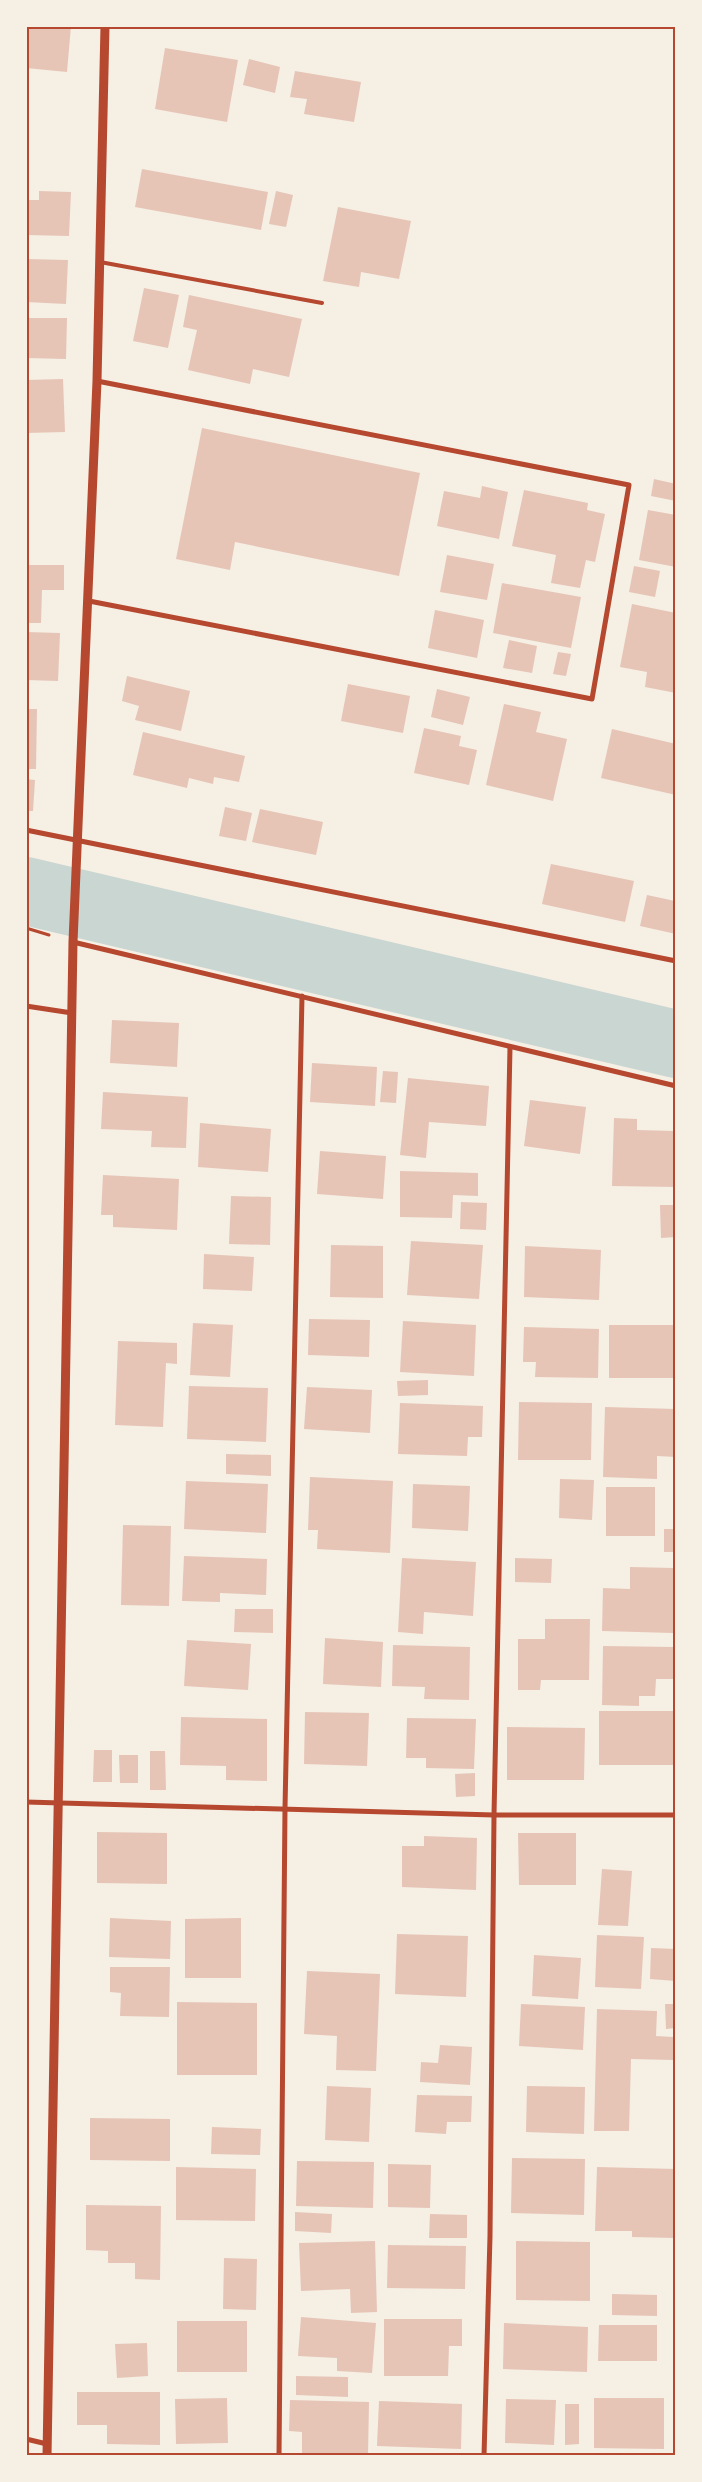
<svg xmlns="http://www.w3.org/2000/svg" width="702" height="2482" font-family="Roboto,sans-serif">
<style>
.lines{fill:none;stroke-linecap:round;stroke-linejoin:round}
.river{stroke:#c9d6d2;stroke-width:68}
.building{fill:#e6c5b7}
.path{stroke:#b5482f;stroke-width:3}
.service{stroke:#b5482f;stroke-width:4}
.minor{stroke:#b5482f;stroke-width:5}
.tertiary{stroke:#b5482f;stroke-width:9}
.neatline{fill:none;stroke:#b5482f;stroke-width:2}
</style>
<rect width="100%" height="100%" fill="#f6efe4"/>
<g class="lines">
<!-- river -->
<path class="river" d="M26 891 676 1044"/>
</g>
<!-- building -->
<g class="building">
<path d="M26 26H71L67 72 26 68 29 39H26Z"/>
<path d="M165 48 238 60 227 122 155 109Z"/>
<path d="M249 59 280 67 275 93 243 85Z"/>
<path d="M295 71 361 82 354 122 304 114 307 99 290 97Z"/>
<path d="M142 169 268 192 261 230 135 207Z"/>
<path d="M39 191 71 192 69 236 26 235V200H39Z"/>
<path d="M276 191 293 195 286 227 269 224Z"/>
<path d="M338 207 411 221 399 279 361 272 359 287 323 281Z"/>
<path d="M26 259 68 260 66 304 26 302Z"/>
<path d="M144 288 179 295 168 348 133 341Z"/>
<path d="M189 295 302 319 289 377 253 369 250 384 188 370 197 330 183 327Z"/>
<path d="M26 318H67L66 359 26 358Z"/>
<path d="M63 379 65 432 26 433V380Z"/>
<path d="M202 428 420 473 399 576 235 542 230 570 176 559Z"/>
<path d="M654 479 676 484V501L651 496Z"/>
<path d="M482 486 508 492 499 539 437 526 444 491 480 498Z"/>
<path d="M524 490 588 503 587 510 605 514 595 562 586 560 580 588 551 583 556 555 512 546Z"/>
<path d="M648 510 676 515V567L639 560Z"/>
<path d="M447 555 494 564 487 600 440 592Z"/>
<path d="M26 565H64V590H42L41 623H26Z"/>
<path d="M634 566 660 571 655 597 629 592Z"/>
<path d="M502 583 581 597 571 648 493 633Z"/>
<path d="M632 604 676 613V693L645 687 647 672 620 667Z"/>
<path d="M435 610 484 620 477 658 428 648Z"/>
<path d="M26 632 60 633 58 681 26 680Z"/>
<path d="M509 640 537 646 532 673 503 668Z"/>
<path d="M558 652 571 654 566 676 553 674Z"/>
<path d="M127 676 190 691 181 731 135 720 139 706 122 701Z"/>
<path d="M348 684 410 696 403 733 341 721Z"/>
<path d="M437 689 470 697 463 725 431 717Z"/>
<path d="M504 704 541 712 536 732 567 739 553 801 486 785Z"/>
<path d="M26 709H37L36 769H26Z"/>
<path d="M424 728 461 736 459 746 477 750 469 785 414 773Z"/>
<path d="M612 729 676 744V795L601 778Z"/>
<path d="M143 732 245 756 239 782 214 777 213 784 189 778 187 788 133 775Z"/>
<path d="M26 779 35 780 33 811H26Z"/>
<path d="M225 807 252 813 246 841 219 836Z"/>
<path d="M260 809 323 822 316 855 252 842Z"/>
<path d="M551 864 634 881 625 922 542 904Z"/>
<path d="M647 895 675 901 674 908H676V934L640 926Z"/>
<path d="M112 1020 179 1023 177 1067 110 1063Z"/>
<path d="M312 1063 377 1067 375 1106 310 1102Z"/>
<path d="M383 1071 398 1072 396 1103 380 1102Z"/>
<path d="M408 1078 489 1086 486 1126 429 1122 426 1158 400 1155Z"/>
<path d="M103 1092 188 1097 186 1148 151 1147 152 1131 101 1129Z"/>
<path d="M530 1100 586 1107 580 1154 524 1146Z"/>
<path d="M614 1118 637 1119V1130L674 1131 676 1187 612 1186Z"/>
<path d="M200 1123 271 1129 268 1172 198 1167Z"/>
<path d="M320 1151 386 1156 383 1199 317 1194Z"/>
<path d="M400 1171 478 1173V1196L453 1195 452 1218 400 1217Z"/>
<path d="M103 1175 179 1179 177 1230 113 1227V1215H101Z"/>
<path d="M231 1196 271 1197 270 1245 229 1244Z"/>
<path d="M461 1202 487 1203 486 1230 460 1229Z"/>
<path d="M660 1205H676V1237L661 1238Z"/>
<path d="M411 1241 483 1245 479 1299 407 1295Z"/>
<path d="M331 1245 383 1246V1298L330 1297Z"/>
<path d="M525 1246 601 1250 599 1300 524 1297Z"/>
<path d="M204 1254 254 1257 252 1291 203 1289Z"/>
<path d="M309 1319 370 1320 369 1357 308 1355Z"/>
<path d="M403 1321 476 1325 474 1376 400 1372Z"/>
<path d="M193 1323 233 1325 230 1377 190 1375Z"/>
<rect x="609" y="1325" width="67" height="53"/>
<path d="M524 1327 599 1329 598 1378 535 1377 536 1362H523Z"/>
<path d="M118 1341 177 1343V1364L166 1363 163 1427 115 1425Z"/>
<path d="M428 1380V1395L398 1396 397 1381Z"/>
<path d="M189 1386 268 1388 266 1442 187 1439Z"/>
<path d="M307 1387 372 1390 370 1433 304 1429Z"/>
<path d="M519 1402 592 1403 591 1460H518Z"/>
<path d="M400 1403 483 1406 482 1437H468L467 1456 398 1454Z"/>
<path d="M605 1407 676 1409V1457L657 1456V1479L603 1477Z"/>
<path d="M226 1454 271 1455V1476L226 1474Z"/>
<path d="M310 1477 393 1481 390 1553 317 1549 318 1530H308Z"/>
<path d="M560 1479 594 1480 592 1520 559 1518Z"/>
<path d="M186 1481 268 1484 266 1533 184 1529Z"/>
<path d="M413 1484 470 1486 468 1531 412 1528Z"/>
<rect x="606" y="1487" width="49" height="49"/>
<path d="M123 1525 171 1526 169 1606 121 1605Z"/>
<rect x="664" y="1529" width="12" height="23"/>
<path d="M184 1556 267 1559 266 1595 220 1593V1602L182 1601Z"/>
<path d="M402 1558 476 1562 473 1616 424 1612 423 1634 398 1632Z"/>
<path d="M515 1558 552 1559 551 1583 515 1582Z"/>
<path d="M630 1567 674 1568 673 1633 602 1631 603 1588 630 1589Z"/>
<path d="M235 1609H273V1633L234 1632Z"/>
<path d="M545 1619H590L589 1680H541L540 1690H518V1639H545Z"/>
<path d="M325 1638 383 1642 381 1687 323 1684Z"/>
<path d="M187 1640 251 1644 248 1690 184 1686Z"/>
<path d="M393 1645 470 1647 469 1700 424 1699 425 1687 392 1686Z"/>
<path d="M603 1646 673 1647V1679H656L655 1696H639V1706L602 1705Z"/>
<rect x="599" y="1711" width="77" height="54"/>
<path d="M305 1712 369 1713 367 1766 304 1764Z"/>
<path d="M181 1717 267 1719V1781L226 1780V1766L180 1765Z"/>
<path d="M407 1718 476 1719 474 1769 426 1768V1758H406Z"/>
<path d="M507 1727 585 1728 584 1780H507Z"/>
<path d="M94 1750H112V1782H93Z"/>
<path d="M150 1751H165L166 1790H150Z"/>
<path d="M119 1755H138V1783H120Z"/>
<path d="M475 1773V1796L456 1797 455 1774Z"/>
<path d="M97 1832 167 1833V1884L97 1883Z"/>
<path d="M518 1833H576V1885H519Z"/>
<path d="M424 1836 477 1838 476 1890 402 1887V1846H424Z"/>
<path d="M602 1869 632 1871 628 1926 598 1925Z"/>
<path d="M110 1918 171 1921 170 1959 109 1957Z"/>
<path d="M241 1918V1978H185V1919Z"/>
<path d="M397 1934 468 1936 466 1997 395 1994Z"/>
<path d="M597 1935 644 1937 641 1989 595 1987Z"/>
<path d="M651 1948 676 1949V1981L650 1979Z"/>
<path d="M534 1955 581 1958 578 1999 532 1996Z"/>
<path d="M110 1967H170L169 2017 120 2016 121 1993 110 1992Z"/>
<path d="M307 1971 380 1974 376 2071 336 2070 337 2036 304 2034Z"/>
<path d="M177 2002 257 2003V2075H177Z"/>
<path d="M521 2004 585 2007 583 2050 519 2046Z"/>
<path d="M665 2004H676V2028L666 2029Z"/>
<path d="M597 2009 657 2011 656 2036 673 2037V2060L631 2059 629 2131H594Z"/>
<path d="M440 2045 472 2047 470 2085 420 2082 421 2062 438 2063Z"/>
<path d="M327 2086 371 2088 369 2142 325 2140Z"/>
<path d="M527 2086 585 2087 584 2134 526 2132Z"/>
<path d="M417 2095 472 2096 471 2122H447L446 2134 415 2132Z"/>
<path d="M90 2118 170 2119V2161L90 2160Z"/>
<path d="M212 2127 261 2129 260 2155 211 2154Z"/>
<path d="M512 2158 585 2159 584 2215 511 2213Z"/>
<path d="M297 2161 374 2162 373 2208 296 2206Z"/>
<path d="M388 2164 431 2165 430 2208 388 2207Z"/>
<path d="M176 2167 256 2169 255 2221 176 2220Z"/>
<path d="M597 2167 676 2169 674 2238 632 2237V2231H595Z"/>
<path d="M86 2205 161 2206 160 2280 135 2279V2263H108V2251L86 2250Z"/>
<path d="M295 2212 332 2214 331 2233 295 2231Z"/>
<path d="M430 2214 467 2215V2238H429Z"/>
<path d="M375 2241 377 2312 351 2313 350 2289 301 2291 299 2243Z"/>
<path d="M516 2241 590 2242V2301L516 2300Z"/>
<path d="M388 2245 466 2246 465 2289 387 2288Z"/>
<path d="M224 2258 257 2259 256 2310 223 2309Z"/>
<path d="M612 2294 657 2295V2316L612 2315Z"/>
<path d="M301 2317 376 2323 372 2373 337 2371V2358L298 2356Z"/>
<path d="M384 2319H462V2346H449L448 2376H384Z"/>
<rect x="177" y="2321" width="70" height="51"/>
<path d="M504 2323 588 2327 587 2372 503 2369Z"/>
<path d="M599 2325H657V2361H598Z"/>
<path d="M147 2343 148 2376 117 2378 115 2344Z"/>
<path d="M296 2376 348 2377V2397L296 2395Z"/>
<path d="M77 2392H160V2445L107 2444V2425H77Z"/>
<path d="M227 2398 228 2443 176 2444 175 2399Z"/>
<path d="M594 2398H664V2449L594 2448Z"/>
<path d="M506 2399 556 2400 554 2445 505 2443Z"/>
<path d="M290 2400 369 2402 368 2456H302V2432L289 2431Z"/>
<path d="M379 2401 462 2404 461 2449 377 2446Z"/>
<path d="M565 2404H579V2444L565 2445Z"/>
</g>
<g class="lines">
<!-- path -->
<path class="path" d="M26 928 49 935"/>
<!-- service -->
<path class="service" d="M100 262 322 303"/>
<!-- minor -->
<g class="minor">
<path d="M89 601 592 699 629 485 97 381"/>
<path d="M26 830 676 961"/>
<path d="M73 942 676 1086"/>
<path d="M26 1006 72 1013"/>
<path d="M26 1802 494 1815H676"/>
<path d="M26 2439 47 2444"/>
<path d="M279 2456 285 1808 302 996"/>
<path d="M484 2456 490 2236 494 1815 510 1047"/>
</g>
<!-- tertiary -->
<path class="tertiary" d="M47 2456 73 942 97 381 105 26"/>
</g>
<!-- border -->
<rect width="702" height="2482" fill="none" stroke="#f6efe4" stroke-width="55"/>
<rect x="28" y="28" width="646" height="2426" class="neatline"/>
</svg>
